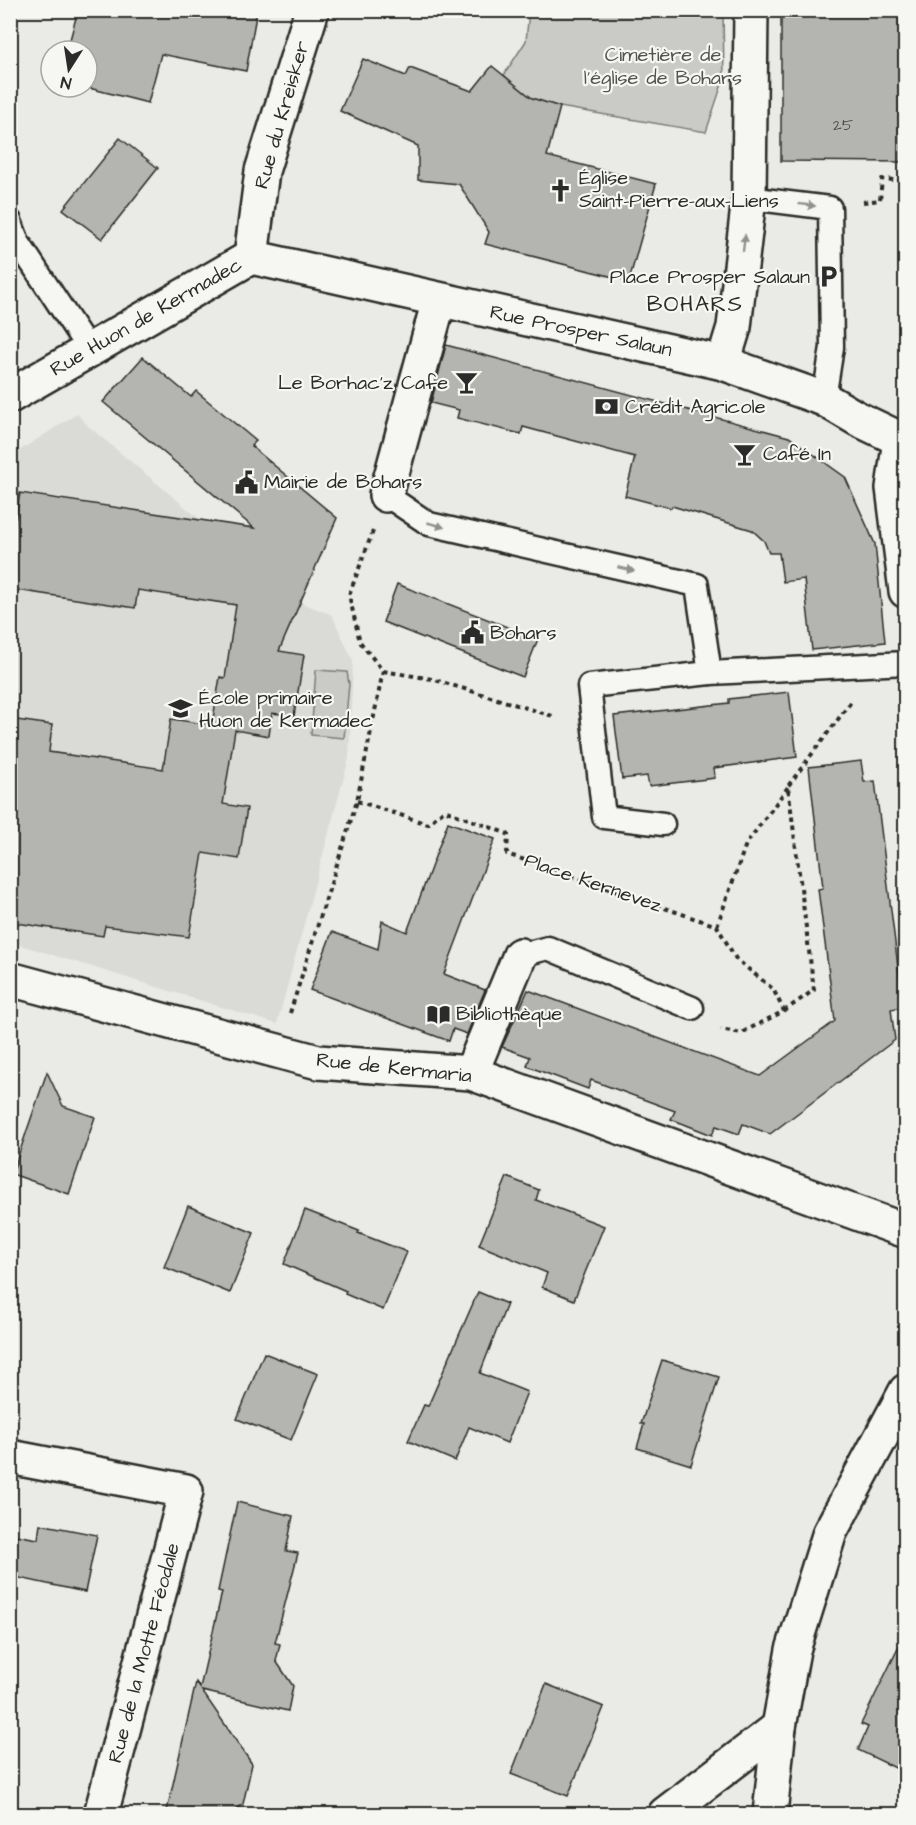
<svg xmlns="http://www.w3.org/2000/svg" width="916" height="1825" font-family="'Architects Daughter',sans-serif">
<style>
.built{fill:#dadad6}
.green{fill:#cacac7;stroke:#7a7a79;stroke-width:1.5}
.building{fill:#b4b4b1;stroke:#2b2b2b;stroke-width:1.5}
.lines{fill:none;stroke-linecap:round;stroke-linejoin:round}
.service-casing{stroke:#2b2b2b;stroke-width:27}
.minor-casing{stroke:#2b2b2b;stroke-width:38}
.tertiary-casing{stroke:#2b2b2b;stroke-width:38}
.path{stroke:#2b2b2b;stroke-width:4;stroke-dasharray:4.5 4.5;stroke-linecap:butt}
.service{stroke:#f6f6f2;stroke-width:22}
.minor{stroke:#f6f6f2;stroke-width:33}
.tertiary{stroke:#f6f6f2;stroke-width:33}
.oneway{fill:#90908e}
.labels{text-anchor:middle;dominant-baseline:central;stroke-width:4.5;stroke-linejoin:round;paint-order:stroke}
.number-label{font-size:16px;fill:#4d4d4c}
.park-label{font-size:20px;fill:#535352;stroke:#f6f6f2}
.street-label{font-size:20px;fill:#2b2b2b;stroke:#f6f6f2}
.poi-label{font-size:20px;fill:#2b2b2b;stroke:#f6f6f2;text-anchor:start}
.quarter-label{font-size:22px;letter-spacing:1.5px;fill:#2b2b2b;stroke:#f6f6f2}
</style>
<rect width="100%" height="100%" fill="#eaeae6"/>
<filter id="ink" filterUnits="userSpaceOnUse"><feTurbulence type="fractalNoise" baseFrequency=".0167" numOctaves="2"/><feDisplacementMap in="SourceGraphic" scale="12" xChannelSelector="R" yChannelSelector="G"/><feConvolveMatrix kernelMatrix="1 2 1 2 8 2 1 2 1" color-interpolation-filters="sRGB"/></filter>
<g filter="url(#ink)">
<!-- built -->
<path class="built" d="M77 414 89 427 278 584 304 604 332 615 353 661 349 758 277 1024 11 942V456Z"/>
<!-- green -->
<g class="green">
<path d="M529 11H723L724 78 706 132 560 107 527 97 504 75 526 41Z"/>
<path d="M316 670 347 672 349 684 344 738 311 735Z"/>
</g>
<!-- building -->
<g class="building">
<path d="M78 10H257L246 71 161 54 148 103 85 87H87V51H67Z"/>
<path d="M781 10H900L899 88H906V162L781 161Z"/>
<path d="M363 59 406 76 410 68 472 91 492 66 532 98 560 107 547 156 656 184 629 281 485 244 489 232 459 184 418 180V146L340 111Z"/>
<path d="M120 138 158 168 102 239 63 209Z"/>
<path d="M446 345 789 437 845 477 875 544 885 642 812 650 804 579 783 582 779 553H769L764 541 752 530 672 506 671 508 625 496 635 457 523 427 521 434 457 418 459 410 431 403Z"/>
<path d="M143 357 191 397 196 391 256 441 251 446 337 518 279 651 304 655 294 716 272 713 269 736 235 730 223 804 247 808 239 859 203 853 189 937 105 926 103 936 10 922V719L52 725 49 752 163 769 171 719 212 725 220 677 225 678 236 605 138 590 135 608 10 589V550L20 493 254 528 103 402Z"/>
<path d="M397 584 538 639 523 677 383 622Z"/>
<path d="M789 692 797 757 714 768 715 778 649 786 647 776 622 779 614 716 729 703V699Z"/>
<path d="M861 761 864 782 875 781 903 1007 891 1009 895 1040 770 1134 743 1124 739 1134 716 1126 712 1135 671 1119 675 1111 591 1080 588 1089 527 1066 530 1057 502 1047 528 990 760 1076 835 1021 818 889 823 888 809 767Z"/>
<path d="M448 822 495 839 444 974 485 990 467 1034 453 1029 449 1041 310 990 332 932 378 949 382 921 407 932Z"/>
<path d="M47 1072 63 1106 95 1117 69 1194 12 1174Z"/>
<path d="M507 1177 539 1190 536 1200 604 1226 574 1300 542 1287 547 1273 479 1245Z"/>
<path d="M188 1206 254 1233 230 1293 164 1267Z"/>
<path d="M305 1210 359 1231 358 1233 407 1252 383 1310 345 1294 346 1291 284 1264Z"/>
<path d="M478 1292 507 1304 480 1373 527 1392 507 1443 469 1427 455 1461 408 1441 424 1405 428 1406Z"/>
<path d="M264 1353 318 1374 291 1440 237 1419Z"/>
<path d="M662 1360 719 1377 691 1465 637 1448 644 1424H641Z"/>
<path d="M237 1502 293 1516 286 1551 298 1553 275 1643 280 1644 276 1661 293 1686 288 1711 202 1691 252 1764 243 1804 229 1815H166L196 1682 200 1688 222 1592 218 1591Z"/>
<path d="M40 1524 97 1535 85 1592 10 1576V1534L38 1539Z"/>
<path d="M906 1632V1773L858 1750 868 1727 861 1724Z"/>
<path d="M546 1684 604 1707 568 1796 511 1774Z"/>
</g>
<g class="lines">
<defs>
<g id="service">
<path d="M749 198 830 208 832 347 824 399"/>
<path d="M10 221 18 242 89 350"/>
<path d="M386 495 429 524 697 585 710 673"/>
<path d="M663 824 604 817 589 686 710 673 906 663"/>
<path d="M520 955 548 948 692 1008"/>
</g>
<g id="minor">
<path d="M251 257 723 363 824 399 858 419 906 442"/>
<path d="M723 363 734 327 749 198 751 10"/>
<path d="M900 440 893 488 906 591"/>
<path d="M386 495 439 300"/>
<path d="M10 979 318 1062 471 1073 906 1231"/>
<path d="M471 1073 520 955"/>
<path d="M10 1457 186 1491 101 1814"/>
<path d="M665 1814 779 1727"/>
<path d="M770 1814 779 1727 793 1650 830 1532 906 1391"/>
</g>
<path id="tertiary" d="M10 396 251 257 262 171 312 10"/>
</defs>
<!-- service casing -->
<use href="#service" class="service-casing"/>
<!-- minor casing -->
<use href="#minor" class="minor-casing"/>
<!-- tertiary casing -->
<use href="#tertiary" class="tertiary-casing"/>
<!-- path -->
<g class="path">
<path d="M863 202 880 200 882 179 906 181"/>
<path d="M383 671 432 679 556 717"/>
<path d="M357 801 428 824 444 810 508 834 507 854 717 926 736 959 773 989 784 1011 741 1033 721 1029"/>
<path d="M717 926 746 844 788 787"/>
<path d="M784 1011 814 990 788 786 851 702"/>
<path d="M290 1013 357 801 383 671 360 642 349 595 373 531"/>
</g>
<!-- service -->
<use href="#service" class="service"/>
<!-- minor -->
<use href="#minor" class="minor"/>
<!-- tertiary -->
<use href="#tertiary" class="tertiary"/>
</g>
<!-- one-way arrows -->
<defs><path id="oneway-solid" d="M-6-.8H1V-3.2L6.5 0L1 3.2V.8H-6Z" transform="scale(1.5)"/></defs>
<g class="oneway">
<use href="#oneway-solid" transform="translate(807 205) rotate(7)"/>
<use href="#oneway-solid" transform="translate(744 243) rotate(-83)"/>
<use href="#oneway-solid" transform="translate(436 525) rotate(16)"/>
<use href="#oneway-solid" transform="translate(626 569) rotate(13)"/>
</g>
</g>
<!-- icons -->
<defs>
<symbol id="church-bare" viewBox="-9 -9 18 18"><path d="M-1.2-6h2.4v3.5h3.3v2.4h-3.3V6h-2.4V-.1h-3.3v-2.4h3.3Z" fill="#2b2b2b" stroke="#f6f6f2" stroke-width="2.5" paint-order="stroke"/></symbol>
<symbol id="parking-bare" viewBox="-9 -9 18 18"><path d="M-3.5-5.5H1a3.5 3.5 0 0 1 0 7H-1V5.5H-3.5ZM-1-3.4V-.6H.8a1.4 1.4 0 0 0 0-2.8Z" fill="#2b2b2b" stroke="#f6f6f2" stroke-width="2.5" paint-order="stroke"/></symbol>
<symbol id="bar-bare" viewBox="-9 -9 18 18"><path d="M-6-5H6L.8 .8V4.5H3.5V6h-7V4.5H-.8V.8Z" fill="#2b2b2b" stroke="#f6f6f2" stroke-width="2.5" paint-order="stroke"/></symbol>
<symbol id="bank-bare" viewBox="-9 -9 18 18"><path d="M-6-4H6V4H-6ZM0-2.3a2.3 2.3 0 1 0 0 4.6a2.3 2.3 0 1 0 0-4.6Z" fill="#2b2b2b" stroke="#f6f6f2" stroke-width="2.5" paint-order="stroke"/></symbol>
<symbol id="civic-bare" viewBox="-9 -9 18 18"><path d="M-.6-6.5H3V-4.5H.6V-3L4-1V1h2V6H-6V1h2V-1L-.6-3ZM-1.2 2.5V6h2.4V2.5Z" fill="#2b2b2b" stroke="#f6f6f2" stroke-width="2.5" paint-order="stroke"/></symbol>
<symbol id="school-bare" viewBox="-9 -9 18 18"><path d="M0-5L7-2L0 1L-7-2ZM-4 1L0 2.5L4 1V4Q0 6-4 4Z" fill="#2b2b2b" stroke="#f6f6f2" stroke-width="2.5" paint-order="stroke"/></symbol>
<symbol id="library-bare" viewBox="-9 -9 18 18"><path d="M-6-4Q-3-5.5-.7-3.5V5Q-3 3-6 4ZM6-4Q3-5.5 .7-3.5V5Q3 3 6 4Z" fill="#2b2b2b" stroke="#f6f6f2" stroke-width="2.5" paint-order="stroke"/></symbol>
</defs>
<g fill-rule="evenodd">
<use href="#church-bare" x="544" y="174" width="33" height="33"/>
<use href="#parking-bare" x="812" y="260" width="33" height="33"/>
<use href="#bar-bare" x="450" y="366" width="33" height="33"/>
<use href="#bank-bare" x="590" y="390" width="33" height="33"/>
<use href="#bar-bare" x="728" y="438" width="33" height="33"/>
<use href="#civic-bare" x="230" y="466" width="33" height="33"/>
<use href="#civic-bare" x="456" y="616" width="33" height="33"/>
<use href="#school-bare" x="164" y="692" width="33" height="33"/>
<use href="#library-bare" x="422" y="998" width="33" height="33"/>
</g>
<g class="labels">
<!-- number labels -->
<g class="number-label">
<text x="843" y="125">25</text>
</g>
<!-- park labels -->
<g class="park-label">
<text x="663" y="55">Cimetière de<tspan x="663" dy="23">l'église de Bohars</tspan></text>
</g>
<!-- street labels -->
<g class="street-label">
<text transform="translate(282 115) rotate(-74)">Rue du Kreisker</text>
<text transform="translate(146 317) rotate(-30)">Rue Huon de Kermadec</text>
<text transform="translate(581 331) rotate(12)">Rue Prosper Salaun</text>
<text transform="translate(593 883) rotate(19)">Place Kernevez</text>
<text transform="translate(394 1068) rotate(6)">Rue de Kermaria</text>
<text transform="translate(144 1653) rotate(-75)">Rue de la Motte Féodale</text>
</g>
<!-- poi labels -->
<g class="poi-label">
<text x="579" y="178">Église<tspan x="579" dy="23">Saint-Pierre-aux-Liens</tspan></text>
<text x="810" y="277" text-anchor="end">Place Prosper Salaun</text>
<text x="448" y="383" text-anchor="end">Le Borhac'z Cafe</text>
<text x="625" y="407">Crédit Agricole</text>
<text x="763" y="454">Café In</text>
<text x="264" y="482">Mairie de Bohars</text>
<text x="490" y="633">Bohars</text>
<text x="199" y="698">École primaire<tspan x="199" dy="23">Huon de Kermadec</tspan></text>
<text x="456" y="1014">Bibliothèque</text>
</g>
<!-- quarter labels -->
<g class="quarter-label">
<text x="695" y="304">BOHARS</text>
</g>
</g>
<!-- margin -->
<rect width="916" height="1825" fill="none" stroke="#f6f6f2" stroke-width="36"/>
<rect x="18" y="18" width="880" height="1789" fill="none" stroke="#2b2b2b" stroke-width="2" filter="url(#ink)"/>
<!-- north arrow -->
<g transform="translate(69 69) rotate(192)"><circle r="28" fill="#f6f6f2" stroke="#a5a5a2" stroke-width="1.5"/>
<path d="M0-4.5L10 22L0 15L-10 22Z" fill="#2b2b2b"/>
<text y="-9" font-size="16" font-weight="bold" text-anchor="middle" fill="#2b2b2b">N</text>
</g>
</svg>
